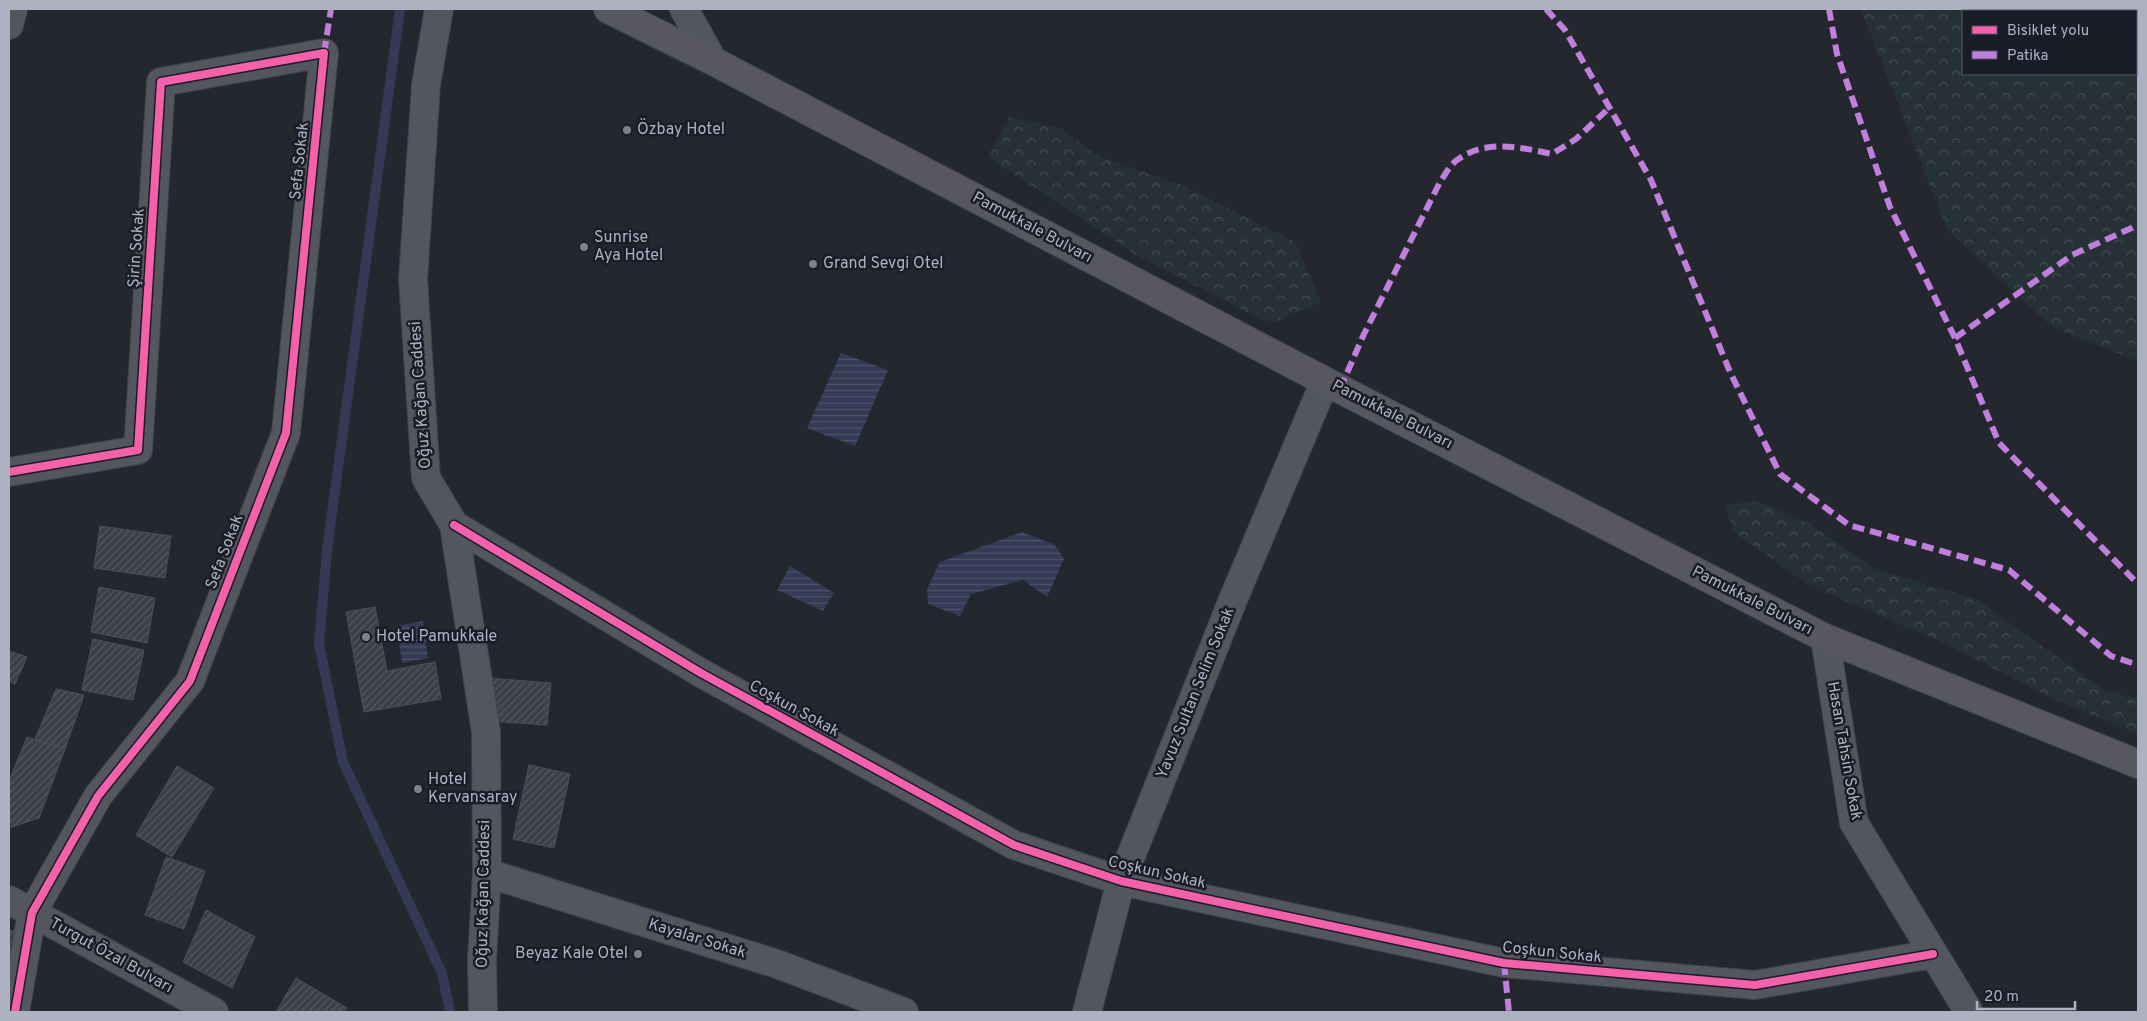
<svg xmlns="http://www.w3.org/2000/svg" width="2147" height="1021" font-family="Overpass,sans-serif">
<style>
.forest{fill:url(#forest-crowns);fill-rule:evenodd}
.water{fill:url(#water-rules)}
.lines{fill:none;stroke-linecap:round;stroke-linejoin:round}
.stream{stroke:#343a55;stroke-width:10}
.building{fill:url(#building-hatch);stroke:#4d4e57}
.minor-casing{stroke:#414249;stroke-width:30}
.major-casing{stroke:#42444c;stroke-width:30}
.minor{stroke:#54565e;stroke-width:28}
.major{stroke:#57585f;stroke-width:28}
.quiet{stroke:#c07fdc;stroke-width:6;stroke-dasharray:12 6;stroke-linecap:butt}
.cycleway-casing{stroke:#1a1c28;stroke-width:11}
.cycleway{stroke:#f560ab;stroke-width:8}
.poi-dot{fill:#7e818e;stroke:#1a1c28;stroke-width:2}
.labels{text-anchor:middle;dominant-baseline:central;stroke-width:5;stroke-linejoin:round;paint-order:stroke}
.poi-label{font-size:16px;fill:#aeb1c1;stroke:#1a1c28;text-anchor:start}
.street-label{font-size:16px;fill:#aeb1c1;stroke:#1a1c28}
</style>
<defs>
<pattern id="forest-crowns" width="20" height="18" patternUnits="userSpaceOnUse" patternTransform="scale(1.25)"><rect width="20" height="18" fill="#263136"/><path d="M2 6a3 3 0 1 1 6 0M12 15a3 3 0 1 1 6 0" fill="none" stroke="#434c51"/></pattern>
<pattern id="water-rules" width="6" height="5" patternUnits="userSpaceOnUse" patternTransform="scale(1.25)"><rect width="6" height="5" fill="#343a55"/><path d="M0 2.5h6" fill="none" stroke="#4f546c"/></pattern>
<pattern id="building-hatch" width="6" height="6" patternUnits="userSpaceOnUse" patternTransform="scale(1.25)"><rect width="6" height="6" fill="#3d3f47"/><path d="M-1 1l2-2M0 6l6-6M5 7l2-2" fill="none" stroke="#565860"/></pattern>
</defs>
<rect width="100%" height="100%" fill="#25272f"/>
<!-- forest -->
<g class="forest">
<path d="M1861 9H2138V361L2053 328 1947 230ZM1963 11H2136V74H1963Z"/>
<path d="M1009 117 1060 128 1100 157 1182 185 1295 242 1321 302 1270 324 1136 255 988 157Z"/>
<path d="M1756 501 1810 524 1875 569 1976 599 2104 690 2138 699V734L2062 703 1939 641 1807 584 1734 532 1725 505Z"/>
</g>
<!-- water -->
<g class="water">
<path d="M841 353 888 370 855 446 807 428Z"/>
<path d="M1022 532 1055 545 1064 559 1047 597 1023 580 971 594 960 616 928 604 927 589 940 562Z"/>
<path d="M790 566 834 593 823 611 777 590Z"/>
<path d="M423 621 428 658 402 663 397 626Z"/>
</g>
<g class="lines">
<!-- stream -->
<path class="stream" d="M400 9 327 550 319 644 343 762 442 973 450 1012"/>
</g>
<!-- building -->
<g class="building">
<path d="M100 526 171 536 165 578 94 568Z"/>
<path d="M99 587 155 598 147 643 91 632Z"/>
<path d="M375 607 387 671 435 662 441 699 364 712 346 612Z"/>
<path d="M93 639 144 650 133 700 82 690Z"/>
<path d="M9 651 27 657 15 684 9 681Z"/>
<path d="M488 678 551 683 547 725 490 721Z"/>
<path d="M56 689 84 695 65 749 35 739Z"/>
<path d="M27 737 65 749 39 818 9 828V781Z"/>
<path d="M529 765 570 774 554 848 513 839Z"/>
<path d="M177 766 214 788 172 857 136 835Z"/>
<path d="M166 857 205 871 184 929 145 915Z"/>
<path d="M206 910 255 937 232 988 183 962Z"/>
<path d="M9 930 17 931 9 978Z"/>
<path d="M296 978 347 1008 344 1012H276Z"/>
</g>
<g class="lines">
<defs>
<g id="minor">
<path d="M439 9 426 85 413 279 426 478 454 525 486 732 487 873 482 960 483 1012"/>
<path d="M684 9 713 61"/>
<path d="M9 25 13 9"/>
<path d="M9 472 138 450 161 82 324 53 286 433 190 681 98 796 32 913 15 1012"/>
<path d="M454 525 701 673 1014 845 1121 881 1504 963 1755 985 1933 954"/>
<path d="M1825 638 1854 823 1969 1012"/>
<path d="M487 873 777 964 904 1012"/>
<path d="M9 900 214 1012"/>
<path d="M1087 1012 1121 881 1232 602 1325 381"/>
</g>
<path id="major" d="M608 9 713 61 1340 389 1825 638 2138 764"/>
</defs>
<!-- minor casing -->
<use href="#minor" class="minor-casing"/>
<!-- major casing -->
<use href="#major" class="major-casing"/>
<!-- minor -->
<use href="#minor" class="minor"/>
<!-- major -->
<use href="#major" class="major"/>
<!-- quiet -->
<g class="quiet">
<path d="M1546 9 1565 30 1651 180 1730 372 1780 474 1849 525 2009 570 2111 656 2138 665"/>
<path d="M1829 9 1837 54 1890 207 1955 338 1999 443 2138 584"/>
<path d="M324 53 331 9"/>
<path d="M1955 338 2072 255 2138 225"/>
<path d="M1340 389 1364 334 1440 182C1445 175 1450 165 1457 160 1486 139 1519 147 1552 154L1576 139 1609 108"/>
<path d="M1504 963 1509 1012"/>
</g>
<defs>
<g id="cycleway">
<path d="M9 472 138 450 161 82 324 53 286 433 190 681 98 796 32 913 15 1012"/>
<path d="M454 525 701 673 1014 845 1121 881 1504 963 1755 985 1933 954"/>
</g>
</defs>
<!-- cycleway casing -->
<use href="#cycleway" class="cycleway-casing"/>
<!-- cycleway -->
<use href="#cycleway" class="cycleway"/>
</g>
<!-- markers -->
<g class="poi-dot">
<circle cx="627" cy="130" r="5"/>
<circle cx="584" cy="247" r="5"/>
<circle cx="813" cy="264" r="5"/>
<circle cx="366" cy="637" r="5"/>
<circle cx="418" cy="789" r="5"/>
<circle cx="638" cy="954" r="5"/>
</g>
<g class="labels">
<!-- poi labels -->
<g class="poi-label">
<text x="637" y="130">Özbay Hotel</text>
<text x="594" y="238">Sunrise<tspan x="594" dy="18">Aya Hotel</tspan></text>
<text x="823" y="264">Grand Sevgi Otel</text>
<text x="376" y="637">Hotel Pamukkale</text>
<text x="428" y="780">Hotel<tspan x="428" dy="18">Kervansaray</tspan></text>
<text x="628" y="954" text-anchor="end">Beyaz Kale Otel</text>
</g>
<!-- street labels -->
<g class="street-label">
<text transform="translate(300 161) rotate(-84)">Sefa Sokak</text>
<text transform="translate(1032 228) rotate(28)">Pamukkale Bulvarı</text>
<text transform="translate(137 248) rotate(-86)">Şirin Sokak</text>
<text transform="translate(421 395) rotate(-94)">Oğuz Kağan Caddesi</text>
<text transform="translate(1392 415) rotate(27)">Pamukkale Bulvarı</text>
<text transform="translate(225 552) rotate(-69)">Sefa Sokak</text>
<text transform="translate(1752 601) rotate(27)">Pamukkale Bulvarı</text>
<text transform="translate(1196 693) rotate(-68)">Yavuz Sultan Selim Sokak</text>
<text transform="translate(794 709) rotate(29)">Coşkun Sokak</text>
<text transform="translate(1844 751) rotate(80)">Hasan Tahsin Sokak</text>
<text transform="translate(1157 873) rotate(13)">Coşkun Sokak</text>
<text transform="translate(484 894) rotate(-89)">Oğuz Kağan Caddesi</text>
<text transform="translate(697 939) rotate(17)">Kayalar Sokak</text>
<text transform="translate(1552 953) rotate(6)">Coşkun Sokak</text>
<text transform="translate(111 956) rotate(29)">Turgut Özal Bulvarı</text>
</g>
</g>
<!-- border -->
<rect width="2147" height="1021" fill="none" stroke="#aeb1c1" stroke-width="20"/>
<!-- legend -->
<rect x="1962" y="10" width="175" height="65" fill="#1a1c28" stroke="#555865"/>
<rect x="1972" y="26" width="25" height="8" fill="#f560ab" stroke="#555865"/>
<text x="2007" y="35" font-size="15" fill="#aeb1c1">Bisiklet yolu</text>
<rect x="1972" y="51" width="25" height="8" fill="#c07fdc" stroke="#555865"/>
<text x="2007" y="60" font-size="15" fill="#aeb1c1">Patika</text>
<!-- scale -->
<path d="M1977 1001v8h98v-8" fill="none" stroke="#aeb1c1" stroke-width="2.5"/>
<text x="1984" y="1001" font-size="15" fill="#aeb1c1" stroke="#1a1c28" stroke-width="4" paint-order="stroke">20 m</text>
</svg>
